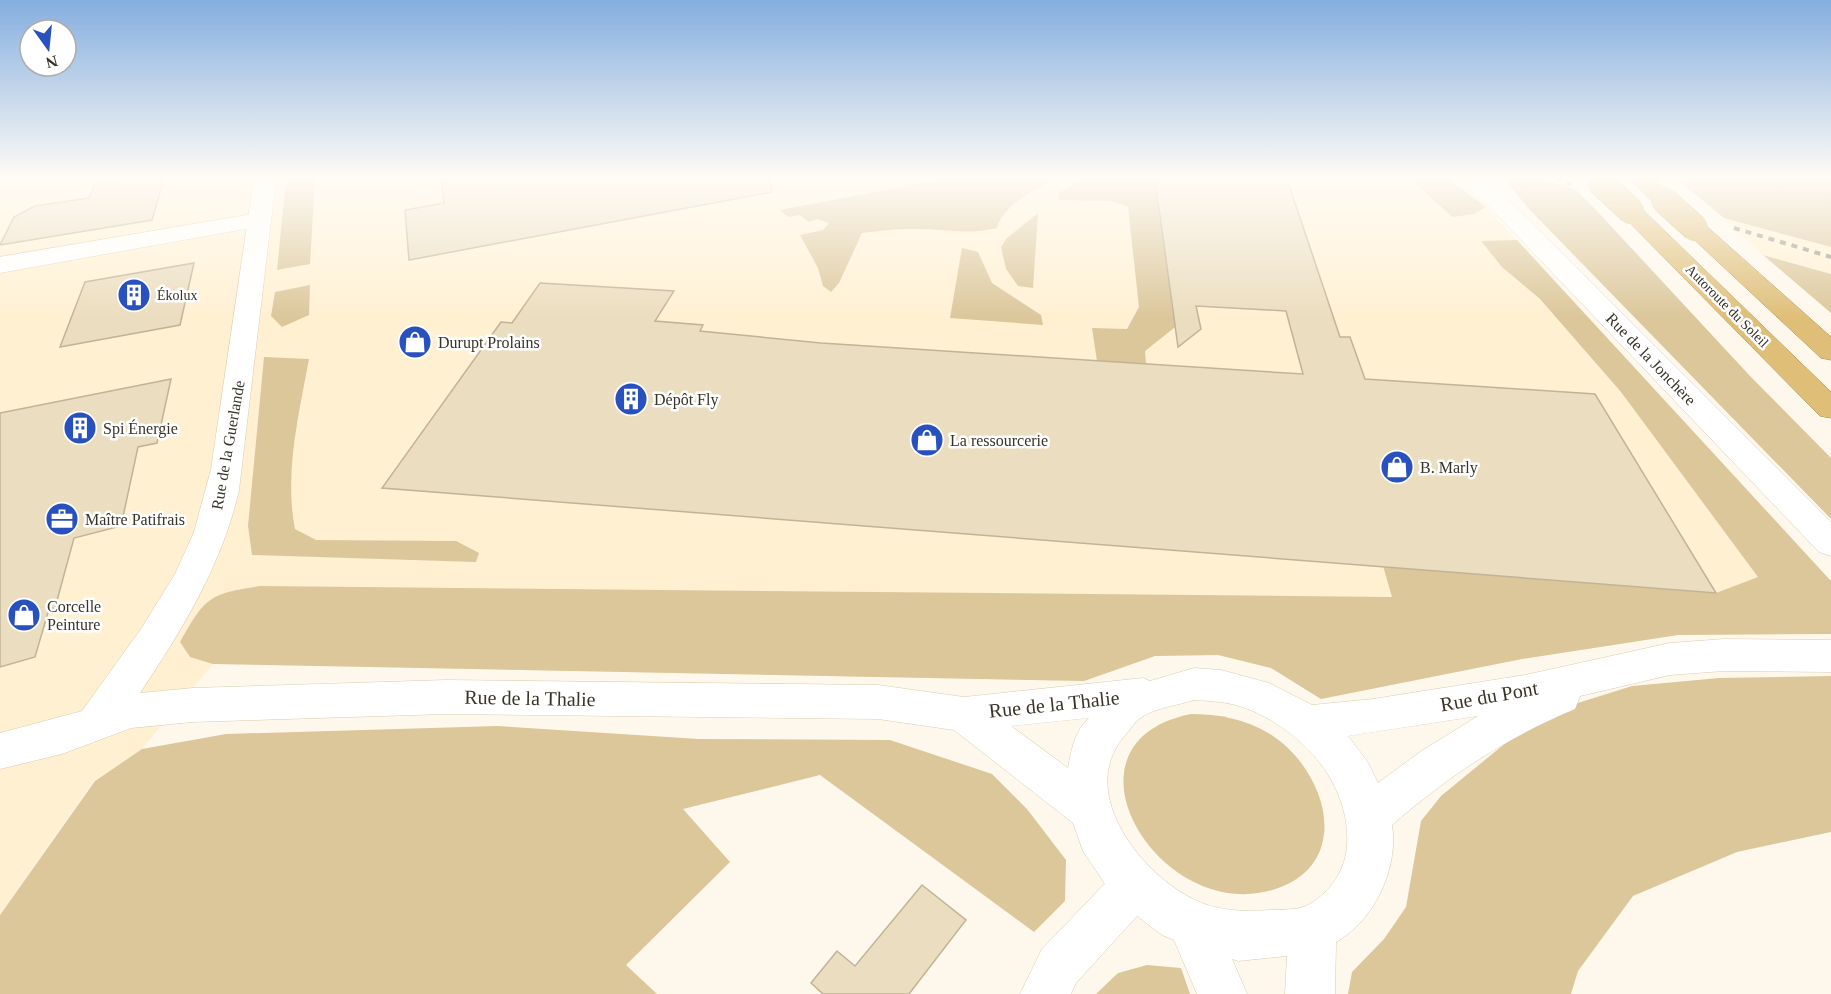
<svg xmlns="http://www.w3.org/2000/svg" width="1831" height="994" font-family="Georgia,serif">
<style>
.built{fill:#fff0d2}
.green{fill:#dcc79b}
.building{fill:#ebddbf;stroke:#c1b396;stroke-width:1.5}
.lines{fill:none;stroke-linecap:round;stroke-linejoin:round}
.minor-casing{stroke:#dacbae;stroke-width:1}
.tertiary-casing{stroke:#dacbae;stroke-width:1}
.motorway-casing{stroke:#a58d5c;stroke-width:1}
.minor{fill:#fff;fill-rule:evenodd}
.tertiary{fill:#fff;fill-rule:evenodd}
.motorway{fill:#dfbe78;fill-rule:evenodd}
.rail{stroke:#9b968a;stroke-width:4;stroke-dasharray:6 6;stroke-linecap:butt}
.motorway-bridge-casing{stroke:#a58d5c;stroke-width:27;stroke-linecap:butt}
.motorway-bridge{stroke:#dfbe78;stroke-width:26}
.labels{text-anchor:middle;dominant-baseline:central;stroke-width:5;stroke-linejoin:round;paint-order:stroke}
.far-poi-label{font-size:14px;fill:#383327;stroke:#fff;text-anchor:start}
.far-street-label{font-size:14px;fill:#383327;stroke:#fff}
.poi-label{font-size:16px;fill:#383327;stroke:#fff;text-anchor:start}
.street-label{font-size:16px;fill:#383327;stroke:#fff}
.near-street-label{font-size:20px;fill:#383327;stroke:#fff}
</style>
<rect width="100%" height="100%" fill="#fef8ec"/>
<!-- built -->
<g class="built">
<path d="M0 179H1448L1486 207 1831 581V634L1678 635 1522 659 1321 699 1271 668 1218 655 1155 656 1084 681 213 664 142 749 94 781 0 914Z"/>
<path d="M1724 218 1831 247V274L1763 255Z"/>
</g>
<!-- green -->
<g class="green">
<path d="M286 179H315L310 264 277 270Z"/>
<path d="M943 179H1057C1035 190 1004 203 997 228 970 235 945 229 918 229 899 228 881 231 862 233L839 283 831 292 823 286 818 268 800 235 823 230 829 223 817 219 809 222 800 215 788 217 780 210Z"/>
<path d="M1081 179H1155L1172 303 1179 324 1145 351 1146 364 1097 361 1092 328 1127 329 1139 307 1128 207 1111 201 1059 200 1058 194Z"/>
<path d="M1411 179H1448L1486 207 1474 214 1452 217Z"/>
<path d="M1505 179H1542L1576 190 1597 211 1750 376 1831 458V519L1528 208Z"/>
<path d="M1677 179H1831V247L1724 218Z"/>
<path d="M1038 213 1033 288 1018 286 1006 269 1001 247 1007 238Z"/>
<path d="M1517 240 1831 581V634L1678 635 1522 659 1321 699 1271 668 1218 655 1155 656 1084 681 213 664 190 657 180 642C206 596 209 594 260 586L1392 597 1383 566 1716 593 1758 577 1621 392 1540 299 1502 267 1481 241Z"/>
<path d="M962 248 978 252 992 283 1041 315 1043 325 950 318Z"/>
<path d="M1763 255 1831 274V313Z"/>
<path d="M310 285 309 315 282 327 271 316 275 292Z"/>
<path d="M264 357 309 359C299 414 284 473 295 529L316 540 456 541 479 553 476 562 252 555 248 526Z"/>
<path d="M1831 676V832L1737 852 1633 896 1578 971 1571 994H1348L1352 972 1384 939 1406 907 1421 821 1441 796 1508 741 1565 707 1632 686 1719 678Z"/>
<path d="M1191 714C1219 714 1245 719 1270 734 1323 767 1355 857 1281 887 1164 933 1045 743 1191 714Z"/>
<path d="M498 726 699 739 890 740 992 774 1027 809 1066 860 1065 901 1034 932 820 775 683 809 730 862 626 965 657 994H0V915L95 781 142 749 226 734Z"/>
<path d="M1147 965 1181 968 1190 994H1096L1118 973Z"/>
</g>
<!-- building -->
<g class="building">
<path d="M123 179H164L152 220 0 245 14 217 35 206 89 198 95 183Z"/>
<path d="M441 179H771L772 192 409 260 405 210 444 203Z"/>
<path d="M1155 179H1287L1340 337H1350L1365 379 1595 394 1716 593 382 488 501 322 512 323 540 283 674 291 655 321 703 325 700 331 821 343 1303 374 1286 311 1196 306 1201 329 1178 347Z"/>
<path d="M194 263 180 325 60 347 85 282Z"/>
<path d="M171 379 157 443 138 447 121 526 74 538 55 608 49 609 35 657 0 667V413Z"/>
<path d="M922 885 966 920 909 994H823L811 983 837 951 855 966Z"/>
</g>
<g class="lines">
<defs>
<g id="minor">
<path d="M259 213 267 215 271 220 267 225 0 273V257Z"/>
<path d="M1133 864 1149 871 1156 887 1149 903 1076 983 1071 994H1020L1042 949 1117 871Z"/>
</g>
<g id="tertiary">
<path d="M254 179H276L239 490C222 565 182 630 140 693L193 688 446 680 878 685 964 697 1143 678 1150 681 1194 668 1221 670 1269 683 1312 705 1373 699 1525 675 1670 643 1724 639 1831 640V672L1724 671 1670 675 1580 696 1575 709C1507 737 1447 777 1392 825 1399 868 1374 921 1336 942L1335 994H1285L1287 956 1238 961 1232 959 1247 994H1197L1174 940 1162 935 1115 899 1083 851 1073 823 954 730 878 719 446 714 193 722 131 728 62 754 0 769V733L82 711 141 629 175 574 194 532 211 469ZM1194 700C1212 701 1231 702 1248 709 1303 731 1351 784 1347 846 1345 871 1331 891 1310 904 1299 911 1282 909 1270 910 1243 912 1215 911 1191 898 1137 870 1075 788 1127 733 1131 728 1136 720 1142 717 1155 708 1179 705 1194 700ZM1478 716 1420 752 1378 783 1367 761 1348 736ZM1089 718C1074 732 1072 748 1068 768L1011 726Z"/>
<path d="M1455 179H1481L1499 190 1831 522V556L1819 552 1483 200Z"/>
</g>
<g id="motorway">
<path d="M1630 179H1654L1675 200 1672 205H1656Z"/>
<path d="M1631 204 1639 206 1831 392V418L1820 416 1623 216 1619 211 1623 206Z"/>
<path d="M1695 221 1703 223 1831 337V360L1821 358 1687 233 1683 228 1687 223Z"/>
</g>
</defs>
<!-- minor casing -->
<use href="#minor" class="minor-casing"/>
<!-- tertiary casing -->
<use href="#tertiary" class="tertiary-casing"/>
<!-- motorway casing -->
<use href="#motorway" class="motorway-casing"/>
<!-- minor -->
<use href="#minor" class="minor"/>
<!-- tertiary -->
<use href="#tertiary" class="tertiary"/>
<!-- motorway -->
<use href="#motorway" class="motorway"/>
<!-- rail -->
<g class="rail">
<path d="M1555 179 1571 184"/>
<path d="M1734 228 1831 257"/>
</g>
<defs>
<g id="motorway-bridge">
<path d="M1600 182 1631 211"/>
<path d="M1664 200 1695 228"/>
</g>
</defs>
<!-- motorway-bridge casing -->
<use href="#motorway-bridge" class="motorway-bridge-casing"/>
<!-- motorway-bridge -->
<use href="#motorway-bridge" class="motorway-bridge"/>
</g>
<!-- sky -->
<linearGradient id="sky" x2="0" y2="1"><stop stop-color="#85aedf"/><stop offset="0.56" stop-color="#fffcf6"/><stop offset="1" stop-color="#fffcf6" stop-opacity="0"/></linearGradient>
<rect width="1831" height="318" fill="url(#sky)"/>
<!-- icons -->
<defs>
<symbol id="building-disc" viewBox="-11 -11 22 22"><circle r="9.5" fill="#2950bf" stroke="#fff"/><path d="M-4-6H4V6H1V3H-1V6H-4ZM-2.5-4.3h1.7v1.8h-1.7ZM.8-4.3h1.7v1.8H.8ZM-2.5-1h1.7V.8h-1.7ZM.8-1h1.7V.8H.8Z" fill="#fff"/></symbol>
<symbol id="shop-disc" viewBox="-11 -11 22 22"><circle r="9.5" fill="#2950bf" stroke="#fff"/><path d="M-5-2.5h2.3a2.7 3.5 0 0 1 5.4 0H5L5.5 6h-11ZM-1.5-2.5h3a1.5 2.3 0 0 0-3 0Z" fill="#fff"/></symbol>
<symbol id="office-disc" viewBox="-11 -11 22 22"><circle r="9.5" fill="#2950bf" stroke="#fff"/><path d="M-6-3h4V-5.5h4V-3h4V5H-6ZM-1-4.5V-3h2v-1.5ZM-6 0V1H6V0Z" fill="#fff"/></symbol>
</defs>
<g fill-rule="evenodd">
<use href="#building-disc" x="115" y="276" width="38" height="38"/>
<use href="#shop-disc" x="396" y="323" width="38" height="38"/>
<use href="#building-disc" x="612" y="380" width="38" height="38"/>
<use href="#building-disc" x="61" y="409" width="38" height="38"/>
<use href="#shop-disc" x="908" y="421" width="38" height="38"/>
<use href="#shop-disc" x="1378" y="448" width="38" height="38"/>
<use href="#office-disc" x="43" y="500" width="38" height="38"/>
<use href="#shop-disc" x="5" y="596" width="38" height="38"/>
</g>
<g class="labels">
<!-- far-poi labels -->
<g class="far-poi-label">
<text x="157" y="295">Ékolux</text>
</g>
<!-- far-street labels -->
<g class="far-street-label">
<text transform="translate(1727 306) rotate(45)">Autoroute du Soleil</text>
</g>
<!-- poi labels -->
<g class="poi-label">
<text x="438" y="342">Durupt Prolains</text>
<text x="654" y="399">Dépôt Fly</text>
<text x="103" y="428">Spi Énergie</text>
<text x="950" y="440">La ressourcerie</text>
<text x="1420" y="467">B. Marly</text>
<text x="85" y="519">Maître Patifrais</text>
<text x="47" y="606">Corcelle<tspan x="47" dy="18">Peinture</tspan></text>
</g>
<!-- street labels -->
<g class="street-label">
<text transform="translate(1651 359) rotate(46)">Rue de la Jonchère</text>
<text transform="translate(228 445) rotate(-80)">Rue de la Guerlande</text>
</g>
<!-- near-street labels -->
<g class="near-street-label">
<text transform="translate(1489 696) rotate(-10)">Rue du Pont</text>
<text transform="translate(530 698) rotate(1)">Rue de la Thalie</text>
<text transform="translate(1054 704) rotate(-6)">Rue de la Thalie</text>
</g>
</g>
<!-- north arrow -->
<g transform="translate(48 48) rotate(165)"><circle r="28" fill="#ffffff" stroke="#afada9" stroke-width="1.5"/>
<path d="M0-4.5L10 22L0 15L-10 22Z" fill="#2950bf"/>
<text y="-9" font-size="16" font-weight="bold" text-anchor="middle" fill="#383327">N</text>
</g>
</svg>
